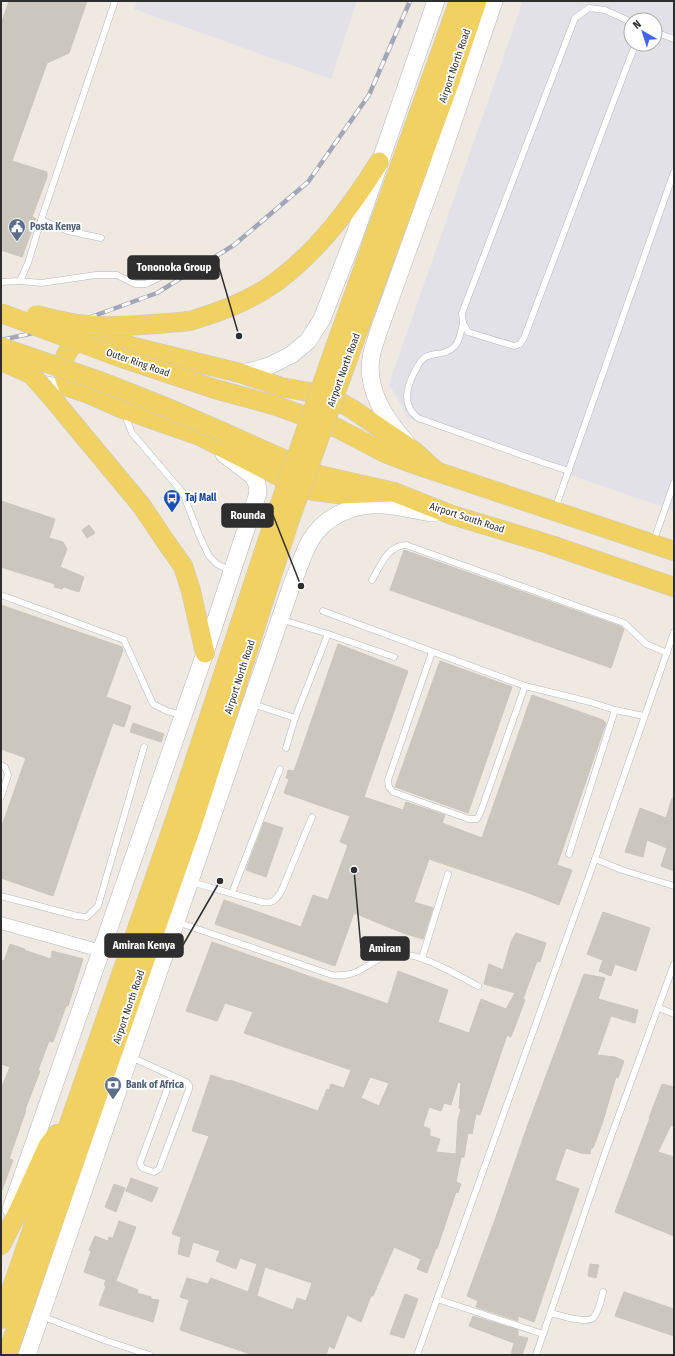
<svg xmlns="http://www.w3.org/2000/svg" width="675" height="1356" font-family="'Fira Sans Condensed',sans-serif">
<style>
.industrial{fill:#e3e1e8;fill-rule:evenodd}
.building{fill:#cbc7bf;stroke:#cbc5ba;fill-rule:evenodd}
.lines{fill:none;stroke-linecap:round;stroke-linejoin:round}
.service-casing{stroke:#b4b7c1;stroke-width:7}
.minor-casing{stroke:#b4b7c1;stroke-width:13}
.secondary-casing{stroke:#b4b7c1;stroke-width:18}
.primary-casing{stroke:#c9c9c9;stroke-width:20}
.service{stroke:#fff;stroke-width:6}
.minor{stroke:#fff;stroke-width:12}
.secondary{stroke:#fff;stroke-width:17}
.primary{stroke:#f2d163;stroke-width:19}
.rail-casing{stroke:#a3a6b8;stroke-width:4.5}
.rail{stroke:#fff;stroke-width:3;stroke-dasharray:9;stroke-linecap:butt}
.primary-bridge-casing{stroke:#c9c9c9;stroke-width:20;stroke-linecap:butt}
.primary-bridge{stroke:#f2d163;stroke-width:19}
.labels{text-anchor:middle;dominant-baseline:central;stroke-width:3.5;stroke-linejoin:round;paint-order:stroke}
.street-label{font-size:10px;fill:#2e2e2e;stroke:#fff}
.service-label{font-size:10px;font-weight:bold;fill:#4e5e75;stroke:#fff;text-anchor:start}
.transit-label{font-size:10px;font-weight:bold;fill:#164399;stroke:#fff;text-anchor:start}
.leader{fill:none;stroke:#2e2e2e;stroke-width:1.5}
.callout-dot{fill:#2e2e2e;stroke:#fff;stroke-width:1.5}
.callout{fill:#2e2e2e;stroke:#2e2e2e;stroke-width:1.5}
.callout-label{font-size:11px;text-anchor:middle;font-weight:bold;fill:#fff}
</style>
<rect width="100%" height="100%" fill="#efe9e1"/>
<!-- industrial -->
<g class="industrial">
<path d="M137 1H357L331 79 134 9Z"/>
<path d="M523 1H674V511L408 418 389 384ZM631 20H655V44H631Z"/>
</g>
<!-- building -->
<g class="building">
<path d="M9 1H87L69 53 47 63 12 161 47 172V177L32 217 36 219 22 257 1 250V24Z"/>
<path d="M1 501 55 519 49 538 63 542 67 549 60 567 84 577 79 592 64 587 62 589 54 587 55 584 1 567Z"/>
<path d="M89 525 95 533 87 538 82 530Z"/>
<path d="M404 550 622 627 624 629 611 668 390 590Z"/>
<path d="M1 605 122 647 123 650 106 697 131 706 124 727 113 723 78 822 53 896 1 878V828L26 758 1 749Z"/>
<path d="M338 644 408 671 364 797 403 810 406 802 445 815 442 823 482 838 532 695 603 720 606 723 557 865 572 870 559 905 526 892 429 859 414 902 433 908 423 939 403 933 354 913 335 966 215 924 224 900 301 927 313 895 328 900 348 845 340 842 350 816 284 793 289 779 286 778 288 770 294 771Z"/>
<path d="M440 661 512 687 468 813 395 787Z"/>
<path d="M133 723 164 734 161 742 130 732Z"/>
<path d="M672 798H674V871L661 866 667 848 647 840 643 857 625 852 640 808 666 818Z"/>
<path d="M264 822 283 828 266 877 246 870Z"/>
<path d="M603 912 650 928 636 971 615 964 611 976 599 971 603 960 587 954Z"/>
<path d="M516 933 546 943 540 962 537 961 523 999 525 1000 511 1037 507 1035 480 1115 476 1114 472 1134 468 1133 464 1157H461L456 1182 461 1184 458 1193 456 1192 437 1249 436 1248 427 1273 417 1269 421 1259 394 1247 373 1296H371L361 1322 347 1315 334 1349 329 1346 326 1355H253L180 1330 189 1300 180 1297 187 1278 208 1284 211 1278 248 1292 257 1264 240 1258 236 1269 216 1261 220 1251 193 1242 189 1257 178 1254 181 1237 172 1234 209 1136 192 1131 211 1075 229 1081 230 1080 318 1111 327 1089 329 1090 331 1084 344 1088 351 1070 244 1033 253 1012 225 1003 217 1021 186 1011 212 942 388 1004 398 971 448 990 438 1022 469 1033 481 999 506 1009 515 993 484 984 489 964 503 970 511 942ZM370 1077 389 1083 379 1106 361 1098ZM458 1082 461 1083 459 1108 461 1109 458 1120 456 1154 436 1152 440 1139 430 1136V1129L423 1126 429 1107 441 1111 444 1103 451 1105ZM265 1267 312 1283 306 1301 297 1298 293 1310 257 1296Z"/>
<path d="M10 944 25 949 24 950 51 959 52 951 83 959 68 1006H66L53 1042 49 1041 38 1070 40 1071 25 1110H26L9 1159 13 1160 2 1190 1 1189V1089L10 1067 1 1064V960L4 961Z"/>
<path d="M584 974 605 978 598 999 638 1010 635 1023 611 1016 597 1055 615 1057 624 1061 618 1078 616 1077 602 1124 593 1148H591L590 1154 581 1153 566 1148 555 1180 579 1189 534 1322 518 1316V1321L476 1307 478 1301 467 1296 496 1217 527 1127Z"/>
<path d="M662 1084 674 1087V1126L671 1125 658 1152 674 1157V1236L615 1212 650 1118H649Z"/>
<path d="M131 1178 158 1188 152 1202 126 1191Z"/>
<path d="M114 1184 125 1188 116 1212 105 1207Z"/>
<path d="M119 1221 136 1227 116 1281 138 1290 137 1293 151 1297V1299L159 1300 153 1322 99 1305 106 1286 104 1285 106 1280 84 1272 91 1251 89 1250 95 1236 108 1241 109 1237 113 1238Z"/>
<path d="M590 1264 599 1265 596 1278 588 1276Z"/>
<path d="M624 1292 674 1309V1336L615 1316Z"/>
<path d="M405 1294 418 1299 404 1338 390 1334Z"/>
<path d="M473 1316 518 1330V1336L528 1338 522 1355H511L514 1343 469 1326Z"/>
</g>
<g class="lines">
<defs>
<g id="service">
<path d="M631 22 605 10 589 8 575 18 462 313 463 323 468 332 514 346 520 344 524 338 630 58 636 44"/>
<path d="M655 32 674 39"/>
<path d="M41 220 68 231 101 238"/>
<path d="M20 281 41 283 96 275H117L135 284H146L178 268"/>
<path d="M1 282 20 281 28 263 41 220 115 1"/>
<path d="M463 323C461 330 460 341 455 346 444 357 435 351 424 358 419 362 417 368 414 373 406 389 402 405 418 418L544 463 569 471"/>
<path d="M124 413 132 433 183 493 199 535 209 556 217 564 231 571"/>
<path d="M555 509 674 172"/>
<path d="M653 543 674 483"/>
<path d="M372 580C381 565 387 546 406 545L624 623 646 644 667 653"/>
<path d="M1 595 124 640 153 704 167 711 182 715"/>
<path d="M323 611 525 686 590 702 615 710 644 716"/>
<path d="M280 619 328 634 295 718 286 748"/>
<path d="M328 634 394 657"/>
<path d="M432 652 388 780 389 787 393 792 469 819H477L481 811 525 686"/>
<path d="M253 704 295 718"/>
<path d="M1 765 5 767 8 775 1 797"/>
<path d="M569 854 615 710"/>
<path d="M595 859 622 870 674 886"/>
<path d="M191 882 262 902C273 904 275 900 281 892L312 817"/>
<path d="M232 893 280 769"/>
<path d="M1 896 77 916 87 917 98 906 144 747"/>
<path d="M177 922 332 975C358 977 362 967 383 957 408 944 455 974 478 986"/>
<path d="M422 958 448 874"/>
<path d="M659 1008 674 1014"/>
<path d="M131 1057 186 1082 189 1085V1089L159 1169 154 1172 142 1168 140 1163 172 1076"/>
<path d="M437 1299 543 1334"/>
<path d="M551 1313C559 1315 586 1324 593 1318 599 1312 601 1300 603 1292"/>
<path d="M41 1316 107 1341 150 1355"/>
<path d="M417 1355 595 859 674 632"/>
<path d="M536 1355 605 1153 674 964"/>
</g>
<g id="minor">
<path d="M36 380 68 387"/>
<path d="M1 923 101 951"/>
</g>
<g id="secondary">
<path d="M240 373 252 371 269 366 291 355 308 341 322 319 355 234 436 1"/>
<path d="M406 442C385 419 366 390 371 358 372 349 376 341 378 333L435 175 494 1"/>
<path d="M11 1209 205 653 258 493 257 484 253 476 224 454"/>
<path d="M27 1355 292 584C298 570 303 554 310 541 324 516 355 503 383 505 400 506 417 511 434 513"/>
</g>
<g id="primary">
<path d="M190 321C219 312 250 301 276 282 319 250 351 207 379 162"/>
<path d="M339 336 459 1"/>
<path d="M354 342 450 81 477 1"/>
<path d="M277 406 337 428 385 453 408 462 674 551"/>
<path d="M225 433 319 475 394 492 452 515 548 544 674 587"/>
<path d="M394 492 338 494 314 491 296 485 200 436 123 409 89 394 68 387C57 364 65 345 89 336L240 373 281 387 309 392 343 404 352 409 414 451 436 471"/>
<path d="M168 545 183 566 191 591 205 653"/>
<path d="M1 1245 20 1208 48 1146 57 1134"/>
<path d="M1 1319 176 817 276 515"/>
<path d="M7 1355 193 822 290 519"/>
</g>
</defs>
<!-- service casing -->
<use href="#service" class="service-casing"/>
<!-- minor casing -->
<use href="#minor" class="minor-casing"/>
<!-- secondary casing -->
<use href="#secondary" class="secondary-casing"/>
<!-- primary casing -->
<use href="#primary" class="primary-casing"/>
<!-- service -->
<use href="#service" class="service"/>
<!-- minor -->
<use href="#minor" class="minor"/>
<!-- secondary -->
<use href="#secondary" class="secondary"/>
<!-- primary -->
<use href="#primary" class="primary"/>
<defs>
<path id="rail" d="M1 340 66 326 157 293 234 245 308 182 369 95 410 1"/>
</defs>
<!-- rail casing -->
<use href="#rail" class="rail-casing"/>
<!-- rail -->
<use href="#rail" class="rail"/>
<defs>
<g id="primary-bridge">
<path d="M1 313 119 357 215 389 277 406"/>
<path d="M36 315C55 320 76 325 97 326 127 327 159 324 190 321"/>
<path d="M1 347 105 383 163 406 225 433"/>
<path d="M1 361 31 374 53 399 141 505 168 545"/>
<path d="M276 515 339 336"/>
<path d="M290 519 354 342"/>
</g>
</defs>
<!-- primary-bridge casing -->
<use href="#primary-bridge" class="primary-bridge-casing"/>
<!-- primary-bridge -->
<use href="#primary-bridge" class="primary-bridge"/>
</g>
<!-- icons -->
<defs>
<symbol id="civic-pin" viewBox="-11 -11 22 30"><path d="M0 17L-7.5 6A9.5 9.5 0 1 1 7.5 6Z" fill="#5c6f8a" stroke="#fff"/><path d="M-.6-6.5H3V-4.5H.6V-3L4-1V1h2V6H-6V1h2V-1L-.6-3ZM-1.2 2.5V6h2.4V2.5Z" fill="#fff"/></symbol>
<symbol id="bus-pin" viewBox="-11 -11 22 30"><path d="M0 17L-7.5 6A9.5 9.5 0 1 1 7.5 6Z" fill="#1a4fb4" stroke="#fff"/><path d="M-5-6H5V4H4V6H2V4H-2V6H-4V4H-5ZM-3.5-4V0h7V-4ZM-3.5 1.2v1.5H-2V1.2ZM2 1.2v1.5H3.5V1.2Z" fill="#fff"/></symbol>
<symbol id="bank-pin" viewBox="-11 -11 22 30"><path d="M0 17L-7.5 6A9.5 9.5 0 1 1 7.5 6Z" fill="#5c6f8a" stroke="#fff"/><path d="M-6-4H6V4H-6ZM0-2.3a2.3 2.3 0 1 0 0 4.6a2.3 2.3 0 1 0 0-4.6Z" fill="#fff"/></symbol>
</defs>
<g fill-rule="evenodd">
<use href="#civic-pin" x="7" y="217" width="20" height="27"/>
<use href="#bus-pin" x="162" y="488" width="20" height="27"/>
<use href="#bank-pin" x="103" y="1075" width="20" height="27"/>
</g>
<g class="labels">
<!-- street labels -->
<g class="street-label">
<text transform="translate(455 66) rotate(-71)">Airport North Road</text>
<text transform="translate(138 363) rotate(19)">Outer Ring Road</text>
<text transform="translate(344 370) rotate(-70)">Airport North Road</text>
<text transform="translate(467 518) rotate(18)">Airport South Road</text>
<text transform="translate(240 677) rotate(-72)">Airport North Road</text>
<text transform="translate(129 1007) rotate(-71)">Airport North Road</text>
</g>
<!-- service labels -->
<g class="service-label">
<text x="30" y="227">Posta Kenya</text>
<text x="126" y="1085">Bank of Africa</text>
</g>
<!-- transit labels -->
<g class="transit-label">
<text x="185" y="498">Taj Mall</text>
</g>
</g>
<!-- callouts -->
<path class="leader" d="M239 336L219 267M301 586L273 515M220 881L183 945M354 870L361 948"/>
<g class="callout-dot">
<circle cx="239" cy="336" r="4"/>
<circle cx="301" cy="586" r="4"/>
<circle cx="220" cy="881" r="4"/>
<circle cx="354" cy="870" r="4"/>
</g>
<g class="callout">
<rect x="128" y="256" width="91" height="23" rx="4"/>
<rect x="222" y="504" width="51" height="23" rx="4"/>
<rect x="105" y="934" width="78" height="23" rx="4"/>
<rect x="361" y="937" width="48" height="23" rx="4"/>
</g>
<g class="callout-label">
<text x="174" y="271">Tononoka Group</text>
<text x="248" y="519">Rounda</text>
<text x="144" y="949">Amiran Kenya</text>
<text x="385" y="952">Amiran</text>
</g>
<!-- border -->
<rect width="675" height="1356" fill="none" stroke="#2e2e2e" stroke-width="4"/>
<!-- north arrow -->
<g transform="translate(643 32) rotate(321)"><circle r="19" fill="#ffffff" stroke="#ababab"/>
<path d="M0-3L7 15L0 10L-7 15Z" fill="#4264fb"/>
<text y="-6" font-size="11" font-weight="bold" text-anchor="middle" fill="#2e2e2e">N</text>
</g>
</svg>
